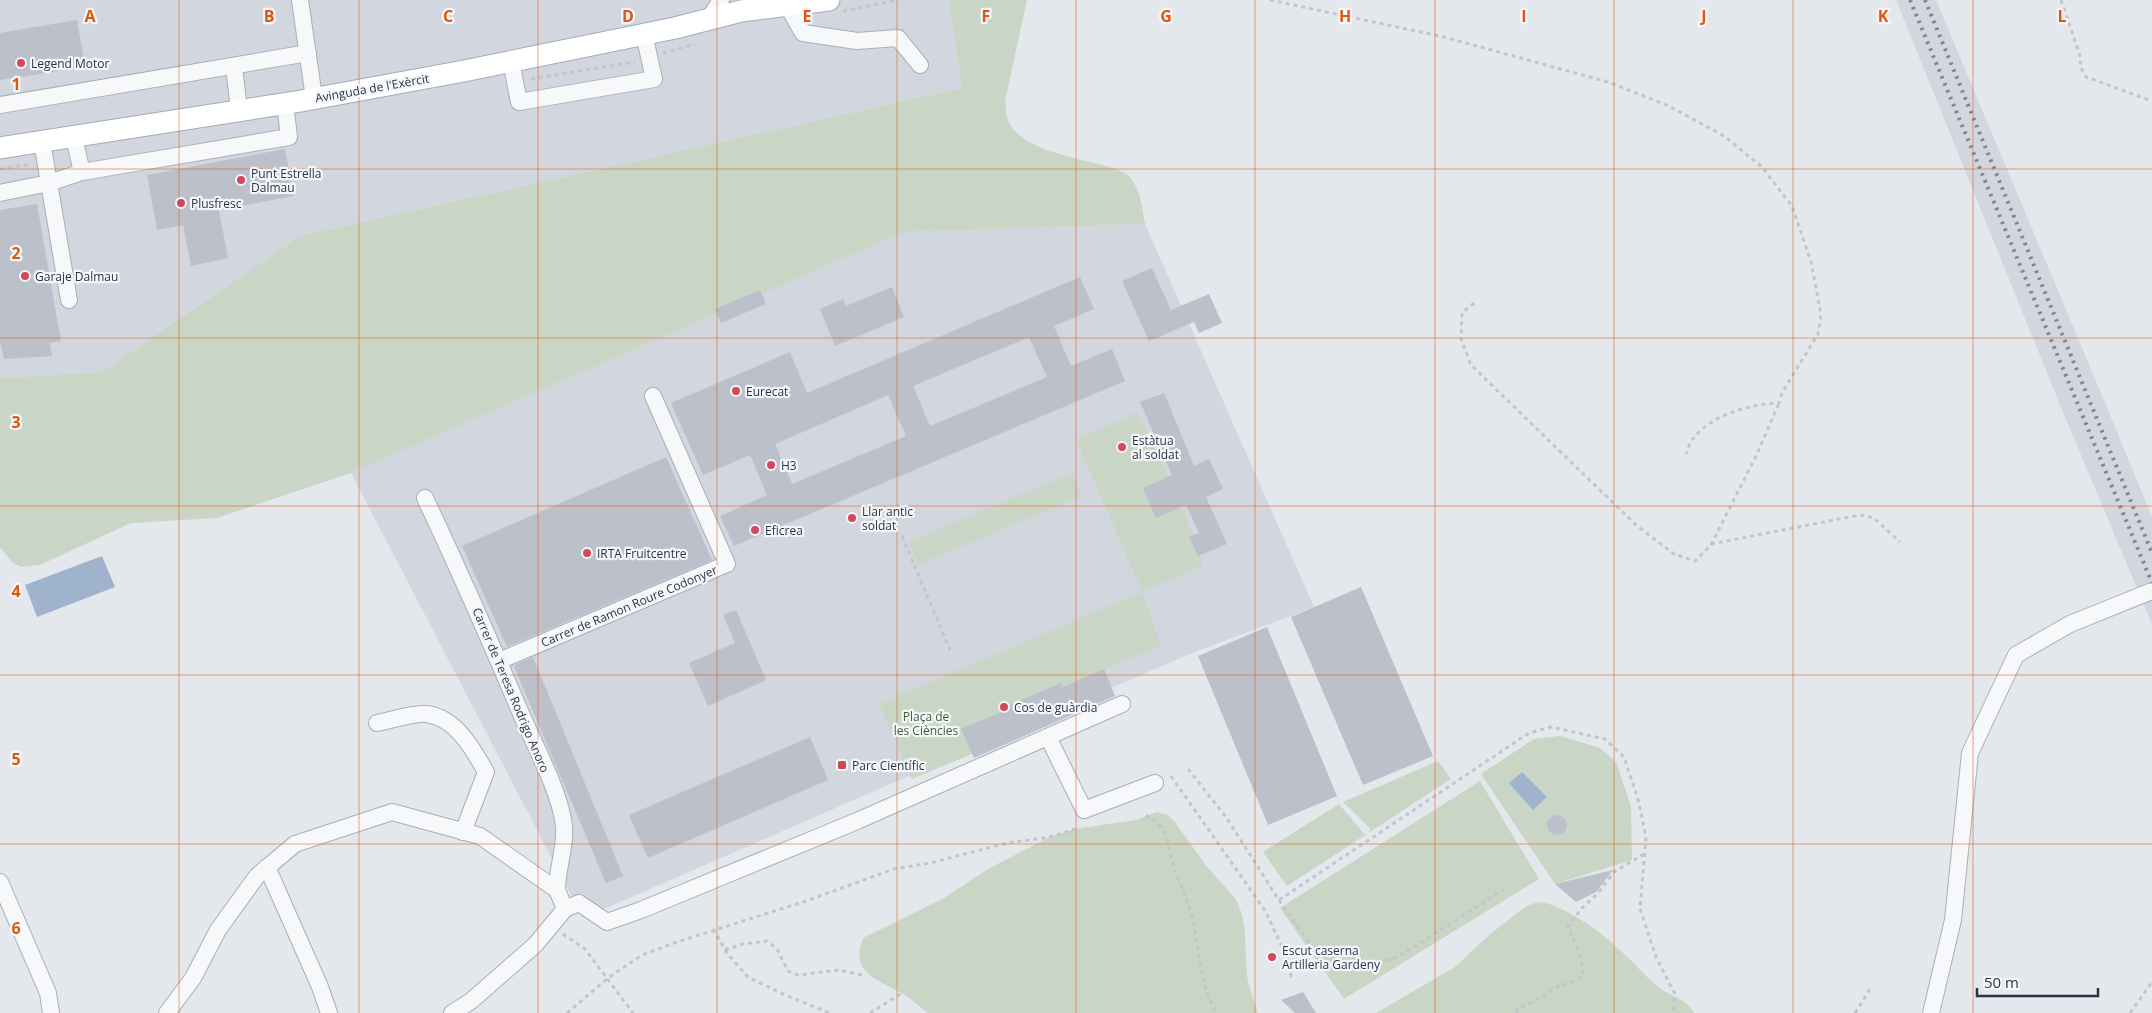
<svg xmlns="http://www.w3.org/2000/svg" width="2152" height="1013" font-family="'Open Sans',sans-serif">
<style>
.built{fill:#d2d6de}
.green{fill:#c9d6c5}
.water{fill:#9fb4cc}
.building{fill:#bbc0ca;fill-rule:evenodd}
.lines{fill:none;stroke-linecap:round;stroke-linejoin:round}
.minor-casing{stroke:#a9aeb7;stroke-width:18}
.major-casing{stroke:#a3abb8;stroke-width:23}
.path{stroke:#c2c5cb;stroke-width:3;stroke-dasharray:4 4;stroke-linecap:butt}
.minor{stroke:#f7f8fa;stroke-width:16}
.major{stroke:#fff;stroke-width:21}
.rail{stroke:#7d8696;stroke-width:4;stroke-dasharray:2.5 5;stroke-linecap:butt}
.grid{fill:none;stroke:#df570f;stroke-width:1;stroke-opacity:0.55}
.poi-dot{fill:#d1495b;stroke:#f4f6f9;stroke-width:2}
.labels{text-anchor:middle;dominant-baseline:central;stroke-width:4.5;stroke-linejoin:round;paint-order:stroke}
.poi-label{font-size:12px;fill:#2b3445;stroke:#f4f6f9;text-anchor:start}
.street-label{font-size:12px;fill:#2b3445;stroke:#f4f6f9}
.park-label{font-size:12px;fill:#3f6138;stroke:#f4f6f9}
.grid-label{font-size:16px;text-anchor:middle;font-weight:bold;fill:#df570f;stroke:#f4f6f9;stroke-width:4.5;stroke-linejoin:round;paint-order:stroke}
</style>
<rect width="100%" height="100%" fill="#e4e7ec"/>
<!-- built -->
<g class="built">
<path d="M0 0H949L962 88 300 236 102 372 0 378Z"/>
<path d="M1896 0H1936L2101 393 2152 517V624L2060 405Z"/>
<path d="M1145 224 1314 607 1187 655 583 918 351 473 904 232Z"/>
</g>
<!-- green -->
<g class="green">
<path d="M949 0H1027L1005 101C1006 106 1006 112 1007 117 1014 148 1076 158 1102 165 1110 167 1124 171 1130 177 1141 191 1142 208 1145 224L904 232 351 473 217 518 131 523 40 565 21 567 12 562 0 547V378L102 372 300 236 962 88Z"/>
<path d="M1137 413 1184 511 1203 565 1142 592 1161 645 1063 687 1061 683 1004 707 1000 709 1001 712 961 730 972 754 912 779 879 704 1142 592 1076 439Z"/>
<path d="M1072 473 1081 496 918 565 909 542Z"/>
<path d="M1560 736 1600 748 1616 762 1631 807 1632 860 1555 884 1481 774 1534 739Z"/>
<path d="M1438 761 1451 779 1287 886 1263 852 1339 804 1366 836 1371 829 1343 802Z"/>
<path d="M1480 781 1539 879 1344 999 1280 908Z"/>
<path d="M1157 812 1167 815 1174 821 1208 868 1235 898C1249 923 1244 948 1247 975 1249 988 1254 1001 1258 1013H928C920 1007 912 999 903 994 879 980 849 973 863 938L944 898 988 869 1050 837 1075 829 1136 820Z"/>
<path d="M1544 902C1574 912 1600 931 1622 952 1634 963 1645 976 1658 987 1670 996 1687 999 1694 1013H1376L1455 967 1489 935 1525 907 1535 903Z"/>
</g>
<!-- water -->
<g class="water">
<path d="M102 556 115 587 37 617 25 585Z"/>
<path d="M1522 772 1547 797 1533 810 1509 783Z"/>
</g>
<!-- building -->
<g class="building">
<path d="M77 20 85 67 0 80V33Z"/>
<path d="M285 149 294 196 219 210 228 258 191 266 183 225 157 230 147 175Z"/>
<path d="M37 204 61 341 50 343 52 356 4 359 0 341V210Z"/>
<path d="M1152 268 1171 310 1209 294 1222 323 1199 333 1194 322 1149 341 1122 281Z"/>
<path d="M1080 277 1094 309 1054 326 1071 366 1112 349 1125 381 734 546 720 516 767 495 750 455 703 475 671 403 790 352 807 393ZM1029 337 1047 377 930 426 913 386ZM888 395 906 436 792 484 775 444Z"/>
<path d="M892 287 904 317 835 346 820 309 843 299 846 306Z"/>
<path d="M760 290 766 304 721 323 715 309Z"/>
<path d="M1164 393 1194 466 1209 459 1223 489 1206 497 1227 544 1198 556 1189 537 1199 533 1186 505 1156 518 1143 488 1172 475 1140 402Z"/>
<path d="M666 457 712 560 507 647 462 546Z"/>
<path d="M1361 587 1433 756 1363 785 1291 617Z"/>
<path d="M736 610 766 680 708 706 689 663 735 643 723 615Z"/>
<path d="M1267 627 1337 796 1268 825 1198 656Z"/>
<path d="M533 657 623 876 606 883 515 669V665Z"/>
<path d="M1104 669 1115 696 974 758 961 729 1001 712 1000 709 1061 683 1063 687Z"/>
<path d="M810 737 828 780 648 858 629 815Z"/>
<circle cx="1557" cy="825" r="10"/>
<path d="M1613 870 1596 892 1576 902 1555 884Z"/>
<path d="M1303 992 1316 1013H1295L1281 1000Z"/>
</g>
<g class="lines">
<defs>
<g id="minor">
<path d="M300 0 314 98"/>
<path d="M787 5 803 33 857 41 898 38 920 65"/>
<path d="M708 20 721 0"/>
<path d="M511 61 519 102 654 79 644 34"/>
<path d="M234 66 239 111"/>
<path d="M0 105 308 53"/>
<path d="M74 138 82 172"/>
<path d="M42 142 69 300"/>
<path d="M0 193 49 183 82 172 289 137 285 103"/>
<path d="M425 498C459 570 491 643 522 716 536 748 560 792 564 826 566 847 557 868 557 890"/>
<path d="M499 661 727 564 653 396"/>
<path d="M377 723C388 721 417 712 427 714 456 718 473 749 486 772L463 832"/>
<path d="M1048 737 1084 810 1155 783"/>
<path d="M267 867 320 987 329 1013"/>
<path d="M0 882 48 993 51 1013"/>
<path d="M167 1013 193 978 218 930 257 876 295 844 392 812 480 836 557 890 565 909"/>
<path d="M452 1013 471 1001 535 945 565 909 579 903 607 922 641 910 857 821 1122 704"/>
<path d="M1931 1013 1953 920 1970 753 2016 655 2070 624 2152 591"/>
</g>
<path id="major" d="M0 148 301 101 464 71 675 28 741 11 829 0"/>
</defs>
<!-- minor casing -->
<use href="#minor" class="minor-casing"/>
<!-- major casing -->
<use href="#major" class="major-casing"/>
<!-- path -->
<g class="path">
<path d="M1270 0 1444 37 1608 82 1669 106 1724 136 1762 167 1792 206 1811 262 1821 314 1818 334 1782 393 1779 403C1750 404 1710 415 1692 440 1689 444 1688 450 1686 454"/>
<path d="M2061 0 2081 59 2080 66 2086 77 2152 101"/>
<path d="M843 11 899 0"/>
<path d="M663 53 695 44"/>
<path d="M531 79 635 62"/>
<path d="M0 169 31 164"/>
<path d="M1474 303 1462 313 1461 339 1471 365 1636 525 1674 554 1695 561 1711 545 1757 454 1779 403"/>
<path d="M902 536 950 650"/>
<path d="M1711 544 1860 515 1874 518 1900 542"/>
<path d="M1188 769 1226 817 1279 900 1529 733 1551 727 1605 739 1624 757 1638 799 1646 837 1640 909 1656 957 1675 994 1673 1013"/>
<path d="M1171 776 1266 912 1287 958 1292 980"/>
<path d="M1146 815C1168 828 1167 840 1173 863 1178 881 1187 898 1192 917 1200 948 1199 986 1217 1013"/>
<path d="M1279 900 1315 951 1322 956 1349 965 1372 964 1398 957 1503 890"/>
<path d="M713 929 727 953 748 977 783 994 830 1013"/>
<path d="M563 934 585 949 633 1013"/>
<path d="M725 950 743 944 767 941 777 949 788 971 798 975 839 970 862 975"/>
<path d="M567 1013 608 978 642 955 677 942 806 901 894 869 930 863 1007 843 1050 837 1075 829"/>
<path d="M870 1013 902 993"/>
<path d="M1516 1013 1518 1009 1546 995 1554 988 1574 981 1583 975C1583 957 1573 942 1568 926L1582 908 1598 893 1614 872 1644 854"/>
<path d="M1855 1013 1872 986"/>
<path d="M2130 1013 2152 982"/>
</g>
<!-- minor -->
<use href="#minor" class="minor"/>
<!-- major -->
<use href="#major" class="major"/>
<!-- rail -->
<g class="rail">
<path d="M1910 0 2152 583"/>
<path d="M1925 0 2152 553"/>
</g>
</g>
<!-- grid -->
<path class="grid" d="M179 0V1013M359 0V1013M538 0V1013M717 0V1013M897 0V1013M1076 0V1013M1255 0V1013M1435 0V1013M1614 0V1013M1793 0V1013M1973 0V1013M0 169H2152M0 338H2152M0 506H2152M0 675H2152M0 844H2152"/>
<!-- markers -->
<g class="poi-dot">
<circle cx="21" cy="63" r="5"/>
<circle cx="241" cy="180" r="5"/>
<circle cx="181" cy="203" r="5"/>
<circle cx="25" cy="276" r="5"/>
<circle cx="736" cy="391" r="5"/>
<circle cx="1122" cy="447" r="5"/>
<circle cx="771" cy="465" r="5"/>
<circle cx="852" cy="518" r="5"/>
<circle cx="755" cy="530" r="5"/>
<circle cx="587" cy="553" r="5"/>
<circle cx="1004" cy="707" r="5"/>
<rect x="837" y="760" width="10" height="10" rx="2.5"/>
<circle cx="1272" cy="957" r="5"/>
</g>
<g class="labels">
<!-- poi labels -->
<g class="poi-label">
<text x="31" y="63">Legend Motor</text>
<text x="251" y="173">Punt Estrella<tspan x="251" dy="14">Dalmau</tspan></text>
<text x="191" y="203">Plusfresc</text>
<text x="35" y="276">Garaje Dalmau</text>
<text x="746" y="391">Eurecat</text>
<text x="1132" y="440">Estàtua<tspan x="1132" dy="14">al soldat</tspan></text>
<text x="781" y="465">H3</text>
<text x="862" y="511">Llar antic<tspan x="862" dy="14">soldat</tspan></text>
<text x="765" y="530">Eficrea</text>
<text x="597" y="553">IRTA Fruitcentre</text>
<text x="1014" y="707">Cos de guàrdia</text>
<text x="852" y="765">Parc Científic</text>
<text x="1282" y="950">Escut caserna<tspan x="1282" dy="14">Artilleria Gardeny</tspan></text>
</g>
<!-- street labels -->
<g class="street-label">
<text transform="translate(372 88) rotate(-10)">Avinguda de l'Exèrcit</text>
<text transform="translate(629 606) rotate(-23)">Carrer de Ramon Roure Codonyer</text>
<text transform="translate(511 690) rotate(67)">Carrer de Teresa Rodrigo Anoro</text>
</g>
<!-- park labels -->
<g class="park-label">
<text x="926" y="716">Plaça de<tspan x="926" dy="14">les Ciències</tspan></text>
</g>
</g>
<g class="grid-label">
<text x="90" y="22">A</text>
<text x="269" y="22">B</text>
<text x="448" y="22">C</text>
<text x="628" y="22">D</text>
<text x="807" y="22">E</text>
<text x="986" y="22">F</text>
<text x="1166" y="22">G</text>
<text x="1345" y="22">H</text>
<text x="1524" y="22">I</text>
<text x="1704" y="22">J</text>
<text x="1883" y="22">K</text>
<text x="2062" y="22">L</text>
<text x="16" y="90">1</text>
<text x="16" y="259">2</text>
<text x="16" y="428">3</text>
<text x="16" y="597">4</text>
<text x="16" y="765">5</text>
<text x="16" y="934">6</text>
</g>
<!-- scale -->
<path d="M1977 988v8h121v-8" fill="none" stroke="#2b3445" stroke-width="2.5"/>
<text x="1984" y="988" font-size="15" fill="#2b3445" stroke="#f4f6f9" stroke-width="4" paint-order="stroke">50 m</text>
</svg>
